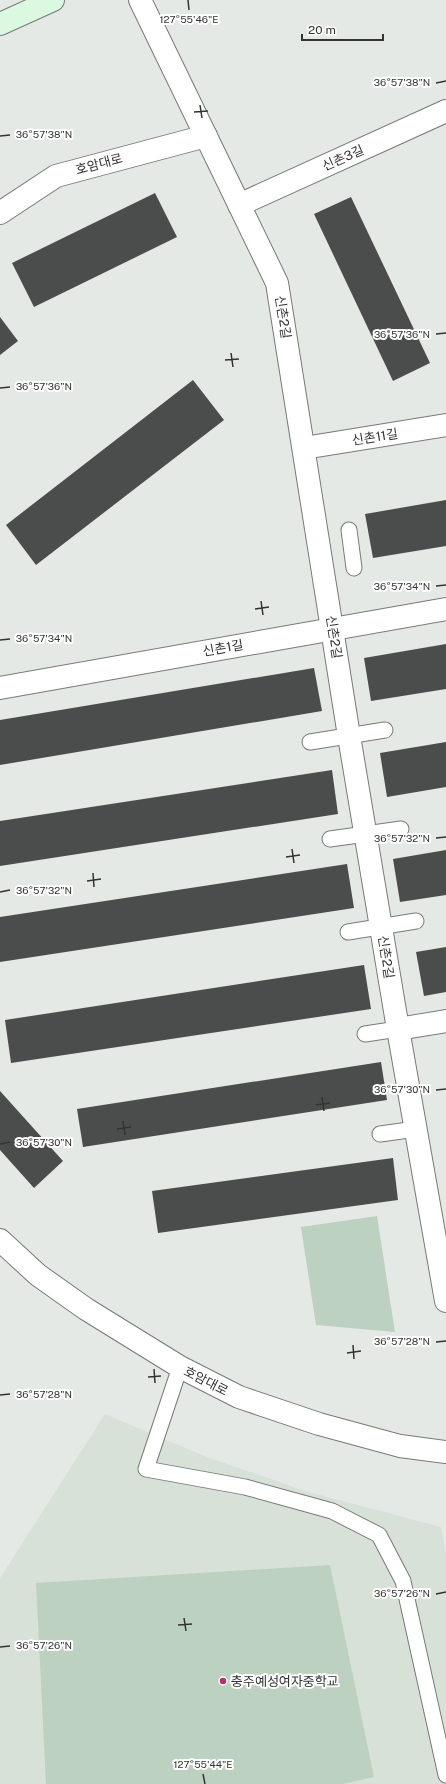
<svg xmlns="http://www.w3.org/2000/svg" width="446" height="1784" font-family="'Public Sans','Noto Sans KR',sans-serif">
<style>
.built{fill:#d7e1d8}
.green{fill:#bdd1c0}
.building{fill:#4a4d4b}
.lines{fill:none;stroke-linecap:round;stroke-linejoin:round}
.service-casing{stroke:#777a77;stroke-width:17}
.minor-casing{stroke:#777a77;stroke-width:24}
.tertiary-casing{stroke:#777a77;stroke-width:24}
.secondary-casing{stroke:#777a77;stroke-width:24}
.service{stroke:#fff;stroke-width:15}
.minor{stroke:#fff;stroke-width:22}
.tertiary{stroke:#fff;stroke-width:22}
.secondary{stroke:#dbf8e1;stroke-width:22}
.ticks{fill:none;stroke:#323432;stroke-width:1.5}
.poi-dot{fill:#b92f6a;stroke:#fff;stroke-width:1.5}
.labels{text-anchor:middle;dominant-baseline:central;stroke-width:4;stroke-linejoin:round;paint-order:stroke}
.street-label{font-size:13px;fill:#323432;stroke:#fff}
.poi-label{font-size:13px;fill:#323432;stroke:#fff;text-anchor:start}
.ticks-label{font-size:10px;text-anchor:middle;fill:#323432;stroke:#fff;stroke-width:4;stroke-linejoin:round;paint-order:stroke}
</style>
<rect width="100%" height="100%" fill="#e5e9e6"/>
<!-- built -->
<path class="built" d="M105 1414 207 1457 305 1491 441 1527 446 1553V1784H0V1578Z"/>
<!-- green -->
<g class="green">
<path d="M377 1216 395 1332 316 1325 301 1227Z"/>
<path d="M330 1565 374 1777 343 1784H46L36 1583Z"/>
</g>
<!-- building -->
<g class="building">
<path d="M155 193 177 237 34 307 12 263Z"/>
<path d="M351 197 430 363 393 381 314 214Z"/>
<path d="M0 317 18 341 0 355Z"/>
<path d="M193 380 224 420 36 565 6 525Z"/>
<path d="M446 500V546L373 558 365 514Z"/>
<path d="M446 644V689L371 701 364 658Z"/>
<path d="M314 668 322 711 0 765V720Z"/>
<path d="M446 742V787L387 797 380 753Z"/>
<path d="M332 770 338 814 0 866V821Z"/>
<path d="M446 850V895L400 902 393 859Z"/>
<path d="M347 864 354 908 0 962V917Z"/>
<path d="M446 947V992L424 996 416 952Z"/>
<path d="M364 965 371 1009 11 1063 5 1020Z"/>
<path d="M381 1062 387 1100 83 1147 77 1109Z"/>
<path d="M0 1091 63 1161 34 1188 0 1150Z"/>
<path d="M393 1158 398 1200 158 1233 152 1191Z"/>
</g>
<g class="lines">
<defs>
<g id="service">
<path d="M349 530 354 568"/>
<path d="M310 742 385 730"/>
<path d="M330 839 401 829"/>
<path d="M348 932 416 921"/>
<path d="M365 1034 398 1029"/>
<path d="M380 1134 416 1129"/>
<path d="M180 1367 146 1469 245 1487 332 1511 379 1535 403 1581 446 1775"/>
</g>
<g id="minor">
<path d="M140 0 277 283 349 736 398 1029 446 1301"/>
<path d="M239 205 446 111"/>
<path d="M0 213 56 176 206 136"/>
<path d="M304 448 446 425"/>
<path d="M0 688 446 609"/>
<path d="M398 1029 446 1021"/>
</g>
<path id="tertiary" d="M0 1240 38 1275 86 1309 180 1367 239 1397 319 1424 400 1446 446 1452"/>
<path id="secondary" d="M0 24 53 0"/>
</defs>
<!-- service casing -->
<use href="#service" class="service-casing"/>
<!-- minor casing -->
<use href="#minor" class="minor-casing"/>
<!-- tertiary casing -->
<use href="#tertiary" class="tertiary-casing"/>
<!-- secondary casing -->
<use href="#secondary" class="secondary-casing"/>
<!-- service -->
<use href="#service" class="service"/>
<!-- minor -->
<use href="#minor" class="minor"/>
<!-- tertiary -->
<use href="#tertiary" class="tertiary"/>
<!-- secondary -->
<use href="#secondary" class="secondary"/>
</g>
<!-- ticks -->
<path class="ticks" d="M188 0 189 10M436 83 446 81M200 105 202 118M194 112 208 111M0 136 10 135M436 334 446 333M231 353 233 367M225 360 239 359M0 388 10 387M436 586 446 585M261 601 263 615M255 609 269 607M0 640 10 639M436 838 446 837M292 849 294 863M286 857 300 855M93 873 94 887M87 881 101 879M0 892 10 890M436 1090 446 1089M322 1097 324 1111M316 1105 330 1103M123 1121 125 1135M117 1129 131 1127M0 1144 10 1142M436 1342 446 1341M353 1345 354 1359M347 1353 361 1351M154 1369 155 1383M148 1377 161 1376M0 1395 10 1394M436 1594 446 1592M184 1618 186 1631M178 1625 192 1624M0 1647 10 1646M203 1774 205 1784"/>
<!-- markers -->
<circle class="poi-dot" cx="223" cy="1681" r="4"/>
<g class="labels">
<!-- street labels -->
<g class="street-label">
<text transform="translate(343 158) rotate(-24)">신촌3길</text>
<text transform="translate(99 164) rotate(-15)">호암대로</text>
<text transform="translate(283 317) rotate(81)">신촌2길</text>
<text transform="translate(375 437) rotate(-9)">신촌11길</text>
<text transform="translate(334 637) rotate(81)">신촌2길</text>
<text transform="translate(223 648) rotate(-10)">신촌1길</text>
<text transform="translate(386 957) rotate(81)">신촌2길</text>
<text transform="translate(206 1381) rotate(27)">호암대로</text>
</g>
<!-- poi labels -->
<g class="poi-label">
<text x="231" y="1681">충주예성여자중학교</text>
</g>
</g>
<g class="ticks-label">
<text x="189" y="23">127°55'46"E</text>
<text x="402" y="86">36°57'38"N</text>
<text x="44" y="138">36°57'38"N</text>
<text x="402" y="338">36°57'36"N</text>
<text x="44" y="390">36°57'36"N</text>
<text x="402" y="590">36°57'34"N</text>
<text x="44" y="642">36°57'34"N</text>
<text x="402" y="842">36°57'32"N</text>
<text x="44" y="894">36°57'32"N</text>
<text x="402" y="1093">36°57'30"N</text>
<text x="44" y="1146">36°57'30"N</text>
<text x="402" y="1345">36°57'28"N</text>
<text x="44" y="1398">36°57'28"N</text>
<text x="402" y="1597">36°57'26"N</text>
<text x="44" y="1649">36°57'26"N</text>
<text x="203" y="1768">127°55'44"E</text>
</g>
<!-- scale -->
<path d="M302 34v6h81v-6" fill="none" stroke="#323432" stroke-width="2"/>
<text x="308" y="34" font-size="12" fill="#323432" stroke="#ffffff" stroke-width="3" paint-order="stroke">20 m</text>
</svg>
